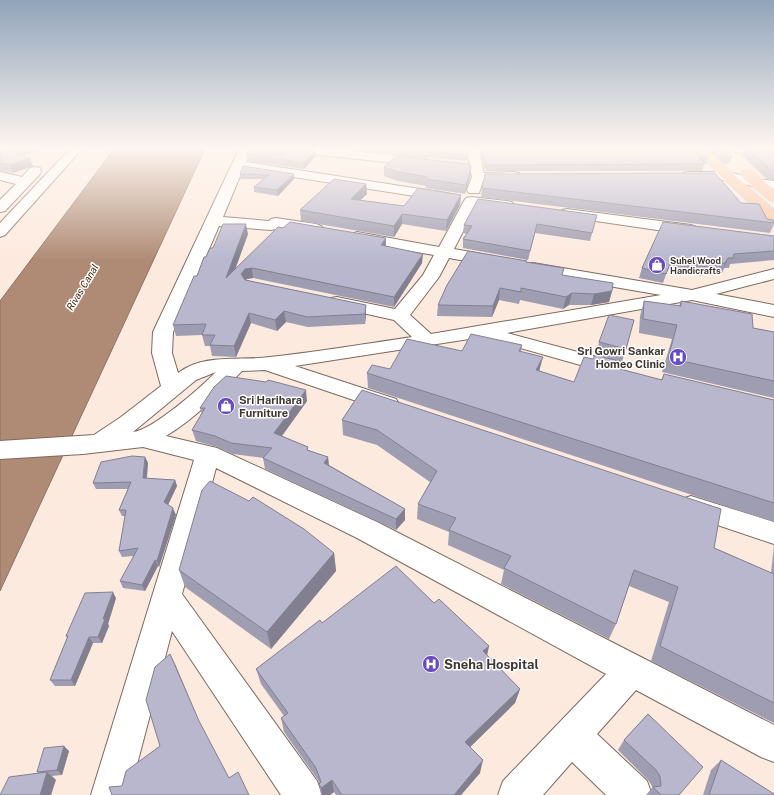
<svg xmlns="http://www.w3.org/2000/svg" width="774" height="795" font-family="'Public Sans',sans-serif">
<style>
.water{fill:#af8b75;stroke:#8e7261}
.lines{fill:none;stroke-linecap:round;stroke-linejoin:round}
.minor-casing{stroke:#7e695d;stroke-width:2}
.major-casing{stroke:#d5d3d2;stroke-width:2}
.minor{fill:#fff;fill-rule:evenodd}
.major{fill:#fdc7a5;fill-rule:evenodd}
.wall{fill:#9f9db1}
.shaded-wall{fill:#828090}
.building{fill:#b9b7ce;stroke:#828090}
.labels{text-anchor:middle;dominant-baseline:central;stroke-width:3;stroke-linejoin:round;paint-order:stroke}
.far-poi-label{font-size:9px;font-weight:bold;fill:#403731;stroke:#fff;text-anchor:start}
.far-water-label{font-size:10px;font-style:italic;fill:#462106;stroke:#fff}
.poi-label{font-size:11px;font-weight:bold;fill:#403731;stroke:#fff;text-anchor:end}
.near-poi-label{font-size:13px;font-weight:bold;fill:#403731;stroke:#fff;text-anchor:start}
</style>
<rect width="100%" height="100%" fill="#fdeade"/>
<!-- water -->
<path class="water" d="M114 149H205L0 591V301Z"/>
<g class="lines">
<defs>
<g id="minor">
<path d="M70 149H82L5 235 0 237V223Z"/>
<path d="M239 149H251L246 162 446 193 451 194 453 197 451 200 446 201 243 169 223 217 269 221 271 219 276 218 316 224 321 226 324 229 321 232 316 234 278 227 276 229 271 230 219 226 173 332 172 353 178 373C204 353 240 361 270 357 317 352 364 344 412 337L394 320 331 306 328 302 331 298 337 297 395 309 423 275 434 255 357 242 352 240 349 237 352 234 357 232 439 247 464 201 466 198 471 197 507 201 512 202 514 205 512 208 507 209 476 206 454 249 493 256 499 258 501 261 499 264 493 266 449 258 439 277 410 315 431 334 661 295 527 272 525 268 527 264 533 263 692 290 774 269V279L716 294 774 305V317L692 300 507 333 619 363 622 368 619 373 612 374 482 337 295 366 396 399 399 404 396 409 388 411 380 409 265 370 242 371C219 394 194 419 166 436L217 448 377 522 774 725V762L761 757 636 690 597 734 647 781 652 795H606L572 762 543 795H498L503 781 606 674 357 538 216 468 182 594 317 781 322 795H281L172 631 129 795H91L194 460 143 447 83 454 0 459V441L94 435 121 417 161 386 152 353 153 332ZM216 372C201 387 153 430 133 432L196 380Z"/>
<path d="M295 149H332L423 158 427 159 429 162 427 165 423 166 301 153 297 152Z"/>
<path d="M467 149H479L484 173 514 172 519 173 520 176 519 179 514 180 483 181 479 193H469L467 190 472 177Z"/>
<path d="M733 149H774V157L739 153 735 152Z"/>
<path d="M35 167 40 168 41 171 40 174 5 211 0 212V200L16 184 0 180V172L22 177 30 168Z"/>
<path d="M688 172H728L757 179 774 181V189L757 187 728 180 683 179 682 176 683 173Z"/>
<path d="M567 209 691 225 696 227 699 230 696 233 691 235 562 216 560 213 562 210Z"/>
<path d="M691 496 774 522V544L682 513 678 506 682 499Z"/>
</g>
<g id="major">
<path d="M692 149H705L774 210V222L769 221Z"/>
<path d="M747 170 752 171 774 190V201L769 200 742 177 741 174 742 171Z"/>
</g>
</defs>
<!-- minor casing -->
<use href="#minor" class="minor-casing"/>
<!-- major casing -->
<use href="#major" class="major-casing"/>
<!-- minor -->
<use href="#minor" class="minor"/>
<!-- major -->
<use href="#major" class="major"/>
</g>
<!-- wall -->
<g class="wall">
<path d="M0 149H42L23 155 33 166 13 173 0 171Z"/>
<path d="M342 149H467L468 155 467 161Z"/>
<path d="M479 149H699L708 157 706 164H704L702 171H486Z"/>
<path d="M707 149H727L732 157 729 163 724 164Z"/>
<path d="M744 149H766L774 150V180L767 179 741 155Z"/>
<path d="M316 150V156L304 169 248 161 247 154Z"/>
<path d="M384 167 471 168 470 177 465 194 426 188V186L398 181 384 176Z"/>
<path d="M240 174H294V179L278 196 254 192V187L263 179H240Z"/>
<path d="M366 184 367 194 360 200 404 206 461 195 460 205 446 231 402 224 394 237 301 221 300 210Z"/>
<path d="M482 188 741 203 767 219 774 222V224L770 233 481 197Z"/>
<path d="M597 215 590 241 535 233 528 260 463 248V239L467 234 463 233 464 225Z"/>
<path d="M663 222 774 236V260L730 264 729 268H724L722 273H704L702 276 668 269 663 283 639 278 642 268Z"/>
<path d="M248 234 235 270 386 238V246L422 263 394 307 253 278 247 279 246 280 366 305V315L365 324 308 327 286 322 277 331 251 323 236 357 212 356 210 346H205L202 335 176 336 173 325 206 257 213 248Z"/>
<path d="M526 262 562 275 612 291 609 302 591 305H569L563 309 520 300 519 304 499 300 492 317 437 316 438 305Z"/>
<path d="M644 301 679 306 681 301 753 328 774 332V398L662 372 672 339 639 333 640 316Z"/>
<path d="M634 320 622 362 596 355 599 342Z"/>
<path d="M522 345 521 352 540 371 574 382 620 369 661 380 664 374 774 400V522L368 388 367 373Z"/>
<path d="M362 390 771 573 774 545V723L651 661 669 602 629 586 616 624 609 639 501 584 504 570 448 545 449 532 417 519 418 504 430 482 377 445 343 435 342 420Z"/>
<path d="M307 401 282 436 308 447V450L328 457 329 465 405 509V520L396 530 265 469 263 458 233 454 217 447 196 441 192 430 202 414 200 408Z"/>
<path d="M145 457 148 463 147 478 175 480 177 486 168 505 176 515 159 567 158 566 145 591 123 588 120 581 134 556 122 557 119 551 125 516H122L119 510 128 489H96L93 483Z"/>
<path d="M334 553 336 571 271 649 185 587 179 570Z"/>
<path d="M116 598 108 624 109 626 102 643H93L75 686H55L50 680 67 638 66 636Z"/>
<path d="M434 603 489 646 487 655 520 689 515 703 470 747 480 773 461 795H336L334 792 330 795H321L319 784 318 780 284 732 281 718 284 716 261 684 256 669 322 623Z"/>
<path d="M648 714 679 795H646L652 788V786L648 780 618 750 624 740Z"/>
<path d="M69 751 62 775 52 776 56 780 37 772Z"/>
<path d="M721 760 774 795H703L711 770Z"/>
</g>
<!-- shaded-wall -->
<g class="shaded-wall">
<path d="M15 149H42L12 159 8 151Z"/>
<path d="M316 150V156L304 169 303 163Z"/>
<path d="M30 158 33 166 13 173 10 165Z"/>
<path d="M471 168 470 177 465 194 466 185Z"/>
<path d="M294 174V179L278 196 277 190Z"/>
<path d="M366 184 367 194 351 209V199Z"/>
<path d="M461 195 460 205 446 231 447 220Z"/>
<path d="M402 214V224L394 237V226Z"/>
<path d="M246 224 248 234 228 288 226 278Z"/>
<path d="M386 238V248L381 245Z"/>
<path d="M423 254 422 263 394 307V297Z"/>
<path d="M728 258 722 273 725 263Z"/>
<path d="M252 268 253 278 247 279 242 284 241 274 245 269Z"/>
<path d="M500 288 499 300 492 317 493 306Z"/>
<path d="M612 291 609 302 591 305 594 294Z"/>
<path d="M572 293 569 305 563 309 566 297Z"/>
<path d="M366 305V315L365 324V314Z"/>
<path d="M284 311 286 322 277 331 275 320Z"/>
<path d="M249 313 251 323 236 357 234 346Z"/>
<path d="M543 357 539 372 536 370Z"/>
<path d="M306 390 307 401 276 444 274 433Z"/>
<path d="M145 457 148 463 146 484 143 478Z"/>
<path d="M328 457 329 469 324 463Z"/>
<path d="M175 480 177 486 166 509 164 502Z"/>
<path d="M173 508 176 515 159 567 157 561Z"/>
<path d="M405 509V520L396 530V519Z"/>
<path d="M334 553 336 571 271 649 267 632Z"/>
<path d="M155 560 158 566 145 591 142 585Z"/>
<path d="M113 592 116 598 108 624 109 626 102 643 98 637 103 619Z"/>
<path d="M89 637 93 643 75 686 71 680Z"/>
<path d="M489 646 486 660 483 651Z"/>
<path d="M170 654 176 666 204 733 199 721Z"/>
<path d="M520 689 515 703 462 755 465 742Z"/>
<path d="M64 746 69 751 62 775 57 770Z"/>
<path d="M483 760 480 773 461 795H454Z"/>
<path d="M47 772 56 780 51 795H40Z"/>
<path d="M332 780 334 792 330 795H322L321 788Z"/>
</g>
<!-- building -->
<g class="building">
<path d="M0 149H15L8 151 30 158 10 165 0 163Z"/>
<path d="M249 149H309L316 150 303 163 247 154Z"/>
<path d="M408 149H467L468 155Z"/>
<path d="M482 149H699L708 157H698L705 164 486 165Z"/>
<path d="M717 149H727L732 157H726Z"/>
<path d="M747 149H766L774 150V170H771Z"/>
<path d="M396 156 470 164 471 168 466 185 426 179 427 177 398 172 384 167Z"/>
<path d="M243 166 294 174 277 190 254 187 269 175 240 174Z"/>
<path d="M715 173 741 203 759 204 767 219 773 220 774 223 482 188 485 174Z"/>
<path d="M334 179 366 184 351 199 404 206 418 188 461 195 447 220 402 214 394 226 300 210Z"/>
<path d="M478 199 597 215 592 233 537 224 530 251 463 239 472 226 464 225Z"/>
<path d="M290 222 386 238 381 245 423 254 394 297 252 268 245 269 241 274 245 280 366 305 365 314 307 317 284 311 275 320 249 313 234 346 210 345 215 335H202L206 324 173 325 194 276H197L204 257H206L210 248H213L223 224H246L226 278 278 227 283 228Z"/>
<path d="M663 222 774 236V251L734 254 733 258H728L725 263H707L706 267 672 259 666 274 642 268Z"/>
<path d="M468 251 527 261 526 262 564 268 562 275 613 283 612 291 594 294 572 293 566 297 521 288V292L500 288 493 306 438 305 447 285Z"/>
<path d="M644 301 681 306V301L752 314 753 328 774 332V381L668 358 677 325 643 319Z"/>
<path d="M609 315 634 320 626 349 599 342Z"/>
<path d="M471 334 522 345 519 351 543 357 536 370 574 382 584 357 593 359 595 355 622 362 620 369 662 380 664 374 774 400V503L367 373 372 365 390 369 407 339 462 351Z"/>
<path d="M226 376 266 382 268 380 306 390 274 433 308 447 307 450 328 457 324 463 405 509 396 519 263 458 272 448 231 443 215 436 192 430 205 408H200L214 387Z"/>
<path d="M362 390 721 509 714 548 774 574V703L660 646 678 587 634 570 616 624 504 568 511 556 449 530 456 518 418 504 437 471 377 430 342 420Z"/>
<path d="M132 456 145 457 143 478 175 480 164 502 173 508 157 561 155 560 142 585 120 581 138 548 119 551 126 510H119L131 482 93 483 101 462Z"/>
<path d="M210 481 249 501 253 497 304 529 334 553 267 632 179 570 202 490Z"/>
<path d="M396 566 434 603 439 599 489 646 483 651 520 689 465 742 483 760 454 795H342L332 780 321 788 319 784 321 782 316 768 281 718 288 713 256 669 320 620 322 623Z"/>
<path d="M113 592 103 619H105L98 637H89L71 680H50L68 636H66L85 593Z"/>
<path d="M170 654 199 721 229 778 238 772 249 795H112L109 787 122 786 126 771 160 746 146 700 155 667Z"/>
<path d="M648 714 703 767 679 795H661L653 787 661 786 660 776 656 770 624 740Z"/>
<path d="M64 746 57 770 37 772 44 748Z"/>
<path d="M721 760 774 794V795H709Z"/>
<path d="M47 772 40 795H0L9 777Z"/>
</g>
<!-- sky -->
<linearGradient id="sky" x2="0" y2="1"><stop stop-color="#91a4ba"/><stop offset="0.57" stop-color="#fef6f0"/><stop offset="1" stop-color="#fef6f0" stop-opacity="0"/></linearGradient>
<rect width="774" height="260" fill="url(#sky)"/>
<!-- icons -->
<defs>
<symbol id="shop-disc" viewBox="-11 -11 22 22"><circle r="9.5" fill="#674bc4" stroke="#fff"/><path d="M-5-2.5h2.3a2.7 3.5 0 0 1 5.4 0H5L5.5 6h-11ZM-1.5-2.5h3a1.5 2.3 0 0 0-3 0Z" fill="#fff"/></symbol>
<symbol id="hospital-disc" viewBox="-11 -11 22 22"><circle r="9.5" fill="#674bc4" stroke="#fff"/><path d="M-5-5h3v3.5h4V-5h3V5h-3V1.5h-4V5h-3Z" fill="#fff"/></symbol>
</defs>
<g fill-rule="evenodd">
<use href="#shop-disc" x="647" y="255" width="20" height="20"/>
<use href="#hospital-disc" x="668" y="347" width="20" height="20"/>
<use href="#shop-disc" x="216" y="396" width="20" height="20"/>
<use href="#hospital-disc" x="421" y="654" width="20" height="20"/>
</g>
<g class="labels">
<!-- far-poi labels -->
<g class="far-poi-label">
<text x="670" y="260">Suhel Wood<tspan x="670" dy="10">Handicrafts</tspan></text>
</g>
<!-- far-water labels -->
<g class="far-water-label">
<text transform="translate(82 287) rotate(-59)">Rivas Canal</text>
</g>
<!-- poi labels -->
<g class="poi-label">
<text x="665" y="351">Sri Gowri Sankar<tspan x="665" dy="13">Homeo Clinic</tspan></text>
<text x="239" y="400" text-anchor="start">Sri Harihara<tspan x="239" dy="13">Furniture</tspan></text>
</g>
<!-- near-poi labels -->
<g class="near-poi-label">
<text x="444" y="664">Sneha Hospital</text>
</g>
</g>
</svg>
